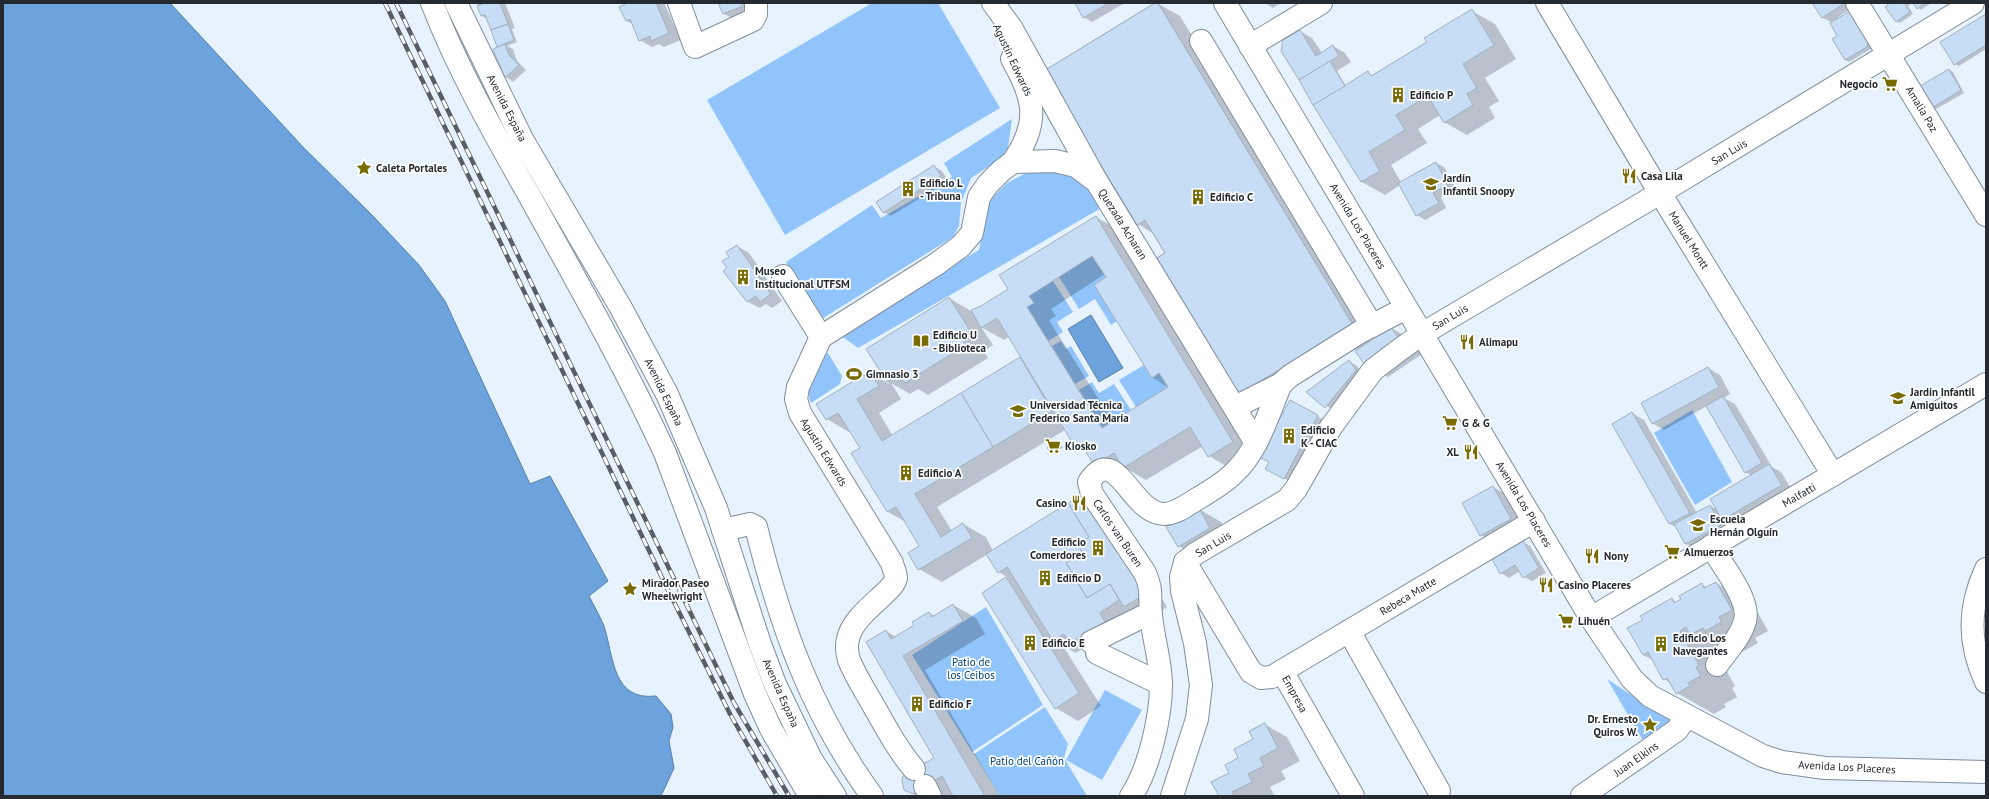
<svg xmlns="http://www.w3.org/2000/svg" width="1989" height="799" font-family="'PT Sans',sans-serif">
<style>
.green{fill:#91c4fb}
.water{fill:#6da3dd;stroke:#577fa9}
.shadow{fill:#0003;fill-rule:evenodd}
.building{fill:#c7ddf5;stroke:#a2b0be;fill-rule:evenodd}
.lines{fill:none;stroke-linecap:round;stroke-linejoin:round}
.minor-casing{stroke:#818e9c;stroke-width:24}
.major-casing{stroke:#818e9c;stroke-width:24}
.minor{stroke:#fff;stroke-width:22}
.major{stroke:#fff;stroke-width:22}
.rail-casing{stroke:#585e66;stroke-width:4.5}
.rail{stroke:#fff;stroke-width:3;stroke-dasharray:9;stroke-linecap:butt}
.labels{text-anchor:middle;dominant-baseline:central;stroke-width:3.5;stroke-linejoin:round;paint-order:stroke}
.street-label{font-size:11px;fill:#252a30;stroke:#fff}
.poi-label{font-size:11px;font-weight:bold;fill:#252a30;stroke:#fff;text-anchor:start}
.park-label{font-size:11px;fill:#034277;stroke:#fff}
</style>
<rect width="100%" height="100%" fill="#e7f2ff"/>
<!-- green -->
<g class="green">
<path d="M872 3H938L1000 108 785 235 707 100Z"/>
<path d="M1012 119 1007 155 971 178 961 203 959 226 953 237 820 320 786 262 872 205 881 218 952 177 944 163Z"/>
<path d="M1060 167 1085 179 1103 207 858 348 836 332 979 250 988 202 1007 183 1034 169Z"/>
<path d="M1092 256 1106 277 1117 321 1111 325 1095 299 1079 309 1059 277Z"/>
<path d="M1053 281 1073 312 1057 322 1063 332 1048 341 1027 307 1034 303 1029 296Z"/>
<path d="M1061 341 1066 349 1071 346 1089 376 1075 384 1052 346Z"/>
<path d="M828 353 842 376 840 384 811 403C804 387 817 370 825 355Z"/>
<path d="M1144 365 1152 378 1159 373 1168 387 1136 407 1119 380Z"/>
<path d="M1092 382 1099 393 1114 384 1131 410 1102 428 1079 390Z"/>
<path d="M1692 410 1732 482 1695 505 1654 433Z"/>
<path d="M986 607 1043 705 972 752 912 655Z"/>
<path d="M1607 679 1671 721 1645 744Z"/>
<path d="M1105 690 1142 710 1102 780 1066 760Z"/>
<path d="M1045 707 1068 744 1064 758 1087 796H1000L974 754Z"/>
</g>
<!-- water -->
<g class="water">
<path d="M3 3H170L303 147 372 215 419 265 445 301 530 484 550 476 608 581 589 596C594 606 600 616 604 626 614 657 612 701 656 696L671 714 673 727 669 741 674 768 661 796H3Z"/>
<path d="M1091 315 1123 368 1099 382 1068 329Z"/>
</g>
<!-- shadow -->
<g class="shadow">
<path d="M477 3H505L515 28 512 29 517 42 507 46 513 49 517 61 526 70 513 82 506 77 494 49 500 47 487 19 482 16Z"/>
<path d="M630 3H664L681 40 664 47 659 44 652 47 640 40 633 24 626 21Z"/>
<path d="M719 3H746L750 10 732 18 724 14Z"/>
<path d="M1076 3H1125L1092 22 1084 17Z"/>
<path d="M1157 3 1180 16 1375 339 1391 328 1414 341 1422 354 1388 377 1365 364 1356 349 1262 406 1154 234 1138 224Z"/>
<path d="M1265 3H1281L1273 8Z"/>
<path d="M1813 3H1849L1852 8 1838 17V19L1850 12 1871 45V49L1849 62 1845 60 1839 36 1831 22 1823 18Z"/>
<path d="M1888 3H1912L1908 6 1913 14 1900 23 1896 21Z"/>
<path d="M1914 3H1931L1921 10Z"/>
<path d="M1472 11 1495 24 1516 59 1485 78 1499 101 1489 107 1495 118 1467 135 1444 122 1440 115 1418 129 1427 143 1391 165 1401 182 1436 163 1444 167 1456 189 1441 197 1446 208 1425 220 1417 215 1400 185 1385 195 1362 182 1314 104 1300 31 1312 38 1322 53 1333 46 1345 53 1351 62 1337 71 1346 86 1368 73 1373 76 1428 43Z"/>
<path d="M1986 15V49L1959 66 1955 64Z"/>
<path d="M1949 70 1953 72 1964 93 1936 109 1933 107Z"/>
<path d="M934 166 942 171 948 181 891 216 883 212Z"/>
<path d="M1096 217 1119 230 1254 455 1231 469 1209 456 1203 446 1146 480 1129 470 1117 477 1089 454 1075 447 1065 430 937 507 952 531 963 524 986 537 993 551 1105 508 1167 607 1093 656 1082 649 1076 653 1063 646 1101 706 1078 721 1056 708 983 593 1007 577 999 572 988 554 942 582 919 569 909 553 921 546 906 522 888 512 853 453 861 448 851 431 849 432 827 419 870 372 889 384 868 349 949 298 971 311 982 307 1009 289ZM1105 274 1152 377 1169 388 1113 422 1049 320 1056 316 1051 309ZM981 327 1004 340 1009 337 1021 357 893 436 879 413 901 399 891 383 910 394 918 389 928 395 988 358 984 351 993 345Z"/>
<path d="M737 246 749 253 782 301 772 308 766 304 760 308 748 302 728 269 730 257Z"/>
<path d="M1349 361 1357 366 1364 375 1334 411 1308 392Z"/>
<path d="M1708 368 1720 375 1730 394 1724 398 1735 404 1772 467 1781 472 1793 492 1735 526 1722 519 1728 530 1694 548 1686 544 1678 528 1670 524 1613 424 1632 413 1644 420 1697 513 1710 506 1718 510 1752 476 1746 472 1707 406 1664 430 1652 423Z"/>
<path d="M1291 401 1340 429 1289 481 1267 468Z"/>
<path d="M1056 441 1063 447 1055 454 1048 448Z"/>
<path d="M1493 487 1505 494 1522 526 1493 542 1481 535Z"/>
<path d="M1199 509 1221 522 1232 541 1202 559 1179 546Z"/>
<path d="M1523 542 1530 546 1546 573 1532 581 1524 577 1520 571 1509 578 1501 573Z"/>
<path d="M1716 583 1753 604 1768 631 1755 638 1758 643 1742 652 1738 649 1716 652 1735 686 1732 688 1737 697 1724 704 1726 707 1714 714 1677 693 1672 684 1664 679 1653 660 1643 655 1644 620 1672 599 1677 603 1702 584 1707 588Z"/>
<path d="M953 605 976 618 985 634 925 670 1000 796H917L905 789 935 758 886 631 896 637 915 626 929 613 935 616Z"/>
<path d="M1264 724 1287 737 1300 761 1281 771 1286 779 1270 787 1274 795 1271 796H1220L1240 758Z"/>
</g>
<!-- building -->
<g class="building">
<path d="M484 3H500L508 24 491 30 485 15 481 16 477 6Z"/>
<path d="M627 3H656L669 33 651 41 650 36 639 41 630 19 626 21 619 7Z"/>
<path d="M718 3H741L743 6 723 14Z"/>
<path d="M1075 3H1109L1083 18Z"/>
<path d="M1155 3H1158L1353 325 1239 394 1157 258 1165 253 1145 220 1137 225 1044 71Z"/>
<path d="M1155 3H1158L1353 325 1239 394 1157 258 1165 253 1145 220 1137 225 1044 71Z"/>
<path d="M1812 3H1845L1822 18Z"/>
<path d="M1887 3H1906L1905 4 1910 12 1896 22 1885 7 1888 5Z"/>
<path d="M1913 3H1925L1917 9Z"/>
<path d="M1472 9 1494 45 1463 64 1477 88 1467 94 1473 105 1444 123 1428 96 1396 115 1405 130 1369 152 1380 171 1361 182 1313 105 1368 71 1371 76 1427 42 1424 38Z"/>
<path d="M1850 11 1868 42 1867 47 1845 60 1832 39 1837 36 1830 23Z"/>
<path d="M1986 14V45L1954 65 1940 42Z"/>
<path d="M508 24 514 40 497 47 491 30Z"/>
<path d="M1300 30 1316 56 1333 45 1339 56 1299 80 1281 51 1283 40Z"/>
<path d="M505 44 509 55 519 65 505 78 493 49Z"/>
<path d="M1330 61 1345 86 1313 105 1299 80Z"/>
<path d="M1949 69 1961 90 1932 108 1920 86Z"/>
<path d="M1436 162 1448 185 1433 193 1439 203 1416 216 1398 183Z"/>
<path d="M934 165 941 176 883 213 876 202Z"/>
<path d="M1096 216 1233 442 1208 457 1190 427 1123 468 1114 453 1094 465 1081 444 1075 447 997 318 981 328 971 310 981 306 1008 289 999 275ZM1092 256 1106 277 1094 285 1152 378 1159 373 1168 387 1102 428 1027 307 1034 303 1029 296Z"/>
<path d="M737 245 771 294 760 302 756 296 747 302 723 271 727 268 722 261 729 257 726 252Z"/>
<path d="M949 297 971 332 962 338 966 345 905 383 899 374 887 382 866 349Z"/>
<path d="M1391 327 1400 340 1365 365 1355 351Z"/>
<path d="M1020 357 1052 411 993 447 961 393Z"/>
<path d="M1349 360 1356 370 1325 408 1306 392Z"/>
<path d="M1708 367 1719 387 1652 424 1641 403Z"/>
<path d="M870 371 879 386 857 399 882 441 961 393 993 447 915 494 941 537 963 523 972 538 918 570 908 553 919 546 896 507 887 512 851 453 860 448 838 413 826 420 816 404Z"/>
<path d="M1723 396 1762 463 1745 473 1706 406Z"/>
<path d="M1290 400 1318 415 1284 479 1265 469 1269 462 1259 457Z"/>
<path d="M1632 412 1690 513 1669 524 1612 424Z"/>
<path d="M1056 440 1060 445 1051 452 1047 448Z"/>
<path d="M1769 464 1782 485 1722 520 1710 499Z"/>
<path d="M1493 486 1511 519 1480 536 1462 503Z"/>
<path d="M1083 494 1145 594 1124 607 1110 584 1087 598 1066 563 1082 552 1077 544 1089 537 1068 503Z"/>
<path d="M1068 503 1089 537 1077 544 1082 552 1066 563 1087 598 1110 584 1119 600 1100 613 1105 622 1070 643 1064 634 1053 641 1007 567 998 573 986 554Z"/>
<path d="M1710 505 1721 525 1685 544 1674 524Z"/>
<path d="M1199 508 1210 528 1178 547 1166 527Z"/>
<path d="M1523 541 1539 568 1523 578 1515 565 1500 574 1492 559Z"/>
<path d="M1006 577 1079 693 1055 709 982 593Z"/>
<path d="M1716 582 1732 610 1719 617 1722 622 1705 631 1703 628 1690 635 1686 627 1680 631 1699 665 1696 667 1701 676 1688 683 1690 686 1676 694 1667 678 1663 680 1648 652 1643 655 1627 628 1643 620 1640 616 1672 598 1674 603 1681 599 1679 596 1702 583 1704 588Z"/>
<path d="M953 604 963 621 903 656 985 796H953L942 776 913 794 904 790 902 781 903 776 934 758 866 642 886 630 891 639 914 625 912 622 929 612 932 617Z"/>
<path d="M1265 723 1278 748 1260 758 1264 766 1248 774 1252 782 1232 792 1234 796H1219L1211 782 1229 773 1225 765 1238 758 1234 749 1253 739 1249 731Z"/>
</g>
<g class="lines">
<defs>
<g id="minor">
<path d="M679 3 695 47 753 20 756 14V3"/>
<path d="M993 3 1012 29 1097 182 1256 443"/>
<path d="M1547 3 1660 193 1833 475"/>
<path d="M1857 3 1986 215"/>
<path d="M1201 41 1372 326"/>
<path d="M1250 46 1321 3"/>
<path d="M1012 59C1035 99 1040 122 1013 162"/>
<path d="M783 276 821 337"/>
<path d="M1235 407 1281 384 1290 376 1360 332 1406 308"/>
<path d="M723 530 750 524 756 527C781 627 811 712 872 796"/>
<path d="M1711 546C1721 564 1751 600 1745 621 1740 638 1727 651 1717 665"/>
<path d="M1185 562 1251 672 1261 678 1272 677 1282 671 1534 521"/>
<path d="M1986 569C1968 608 1968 643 1986 682"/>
<path d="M1591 618 1986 384"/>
<path d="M1349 631 1439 791"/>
<path d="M1091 642 1150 613"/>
<path d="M1097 653 1161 684"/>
<path d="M1282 671 1353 796"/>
<path d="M914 769C897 749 885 726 872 703 864 689 855 675 849 660 847 653 846 646 848 639 853 613 894 592 896 578 896 573 893 568 892 563L800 413 796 399 798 387 821 337 935 265 961 246 972 233 979 197 988 184 1001 171 1013 162 1055 161 1076 166 1097 182"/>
<path d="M925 786 930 796"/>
<path d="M1131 796C1149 770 1161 716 1161 685 1161 662 1153 638 1151 615 1149 597 1153 591 1145 573L1092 494 1089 482C1116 441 1131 514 1164 514 1176 514 1187 505 1197 499 1209 492 1224 483 1234 473 1258 451 1268 414 1281 384"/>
<path d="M1172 796 1197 719 1201 685 1195 643 1182 591 1181 577 1185 562 1195 554 1287 500 1296 489 1331 427 1373 370 1402 348 1422 334 1660 193 1973 3"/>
<path d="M1582 796 1677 730 1686 717"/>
</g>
<g id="major">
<path d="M432 3C458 70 494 133 529 195 576 280 624 364 665 453L755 694 771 729 810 796"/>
<path d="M456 3 522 139 621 308 667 394 716 508 760 644 775 684 811 759 835 796"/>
<path d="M1225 3 1591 618 1632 679 1650 696 1763 756 1782 762 1825 768 1986 772"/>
</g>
</defs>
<!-- minor casing -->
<use href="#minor" class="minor-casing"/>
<!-- major casing -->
<use href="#major" class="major-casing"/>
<!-- minor -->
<use href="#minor" class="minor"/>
<!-- major -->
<use href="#major" class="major"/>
<defs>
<g id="rail">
<path d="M385 3 668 590 730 714 777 796"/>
<path d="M396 3 734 703 789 796"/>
</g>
</defs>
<!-- rail casing -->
<use href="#rail" class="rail-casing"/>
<!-- rail -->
<use href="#rail" class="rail"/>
</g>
<!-- icons -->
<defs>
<symbol id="supermarket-bare" viewBox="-9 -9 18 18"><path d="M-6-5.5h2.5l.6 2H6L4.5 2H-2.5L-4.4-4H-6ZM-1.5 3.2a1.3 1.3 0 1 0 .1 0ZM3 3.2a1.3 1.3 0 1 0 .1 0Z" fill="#786b04" stroke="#fff" stroke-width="2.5" paint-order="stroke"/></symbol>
<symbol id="building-bare" viewBox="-9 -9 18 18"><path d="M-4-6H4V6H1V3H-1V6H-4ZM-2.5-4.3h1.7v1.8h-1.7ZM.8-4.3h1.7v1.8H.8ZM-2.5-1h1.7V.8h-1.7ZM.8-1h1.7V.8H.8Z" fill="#786b04" stroke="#fff" stroke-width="2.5" paint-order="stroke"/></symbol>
<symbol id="sight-bare" viewBox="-9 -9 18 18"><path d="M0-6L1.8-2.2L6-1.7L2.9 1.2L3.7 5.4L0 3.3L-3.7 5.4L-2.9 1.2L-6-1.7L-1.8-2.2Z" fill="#786b04" stroke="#fff" stroke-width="2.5" paint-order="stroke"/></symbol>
<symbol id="restaurant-bare" viewBox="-9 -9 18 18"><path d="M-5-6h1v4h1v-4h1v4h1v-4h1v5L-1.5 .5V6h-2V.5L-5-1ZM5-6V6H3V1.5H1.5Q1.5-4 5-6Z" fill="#786b04" stroke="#fff" stroke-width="2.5" paint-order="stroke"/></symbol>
<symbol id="school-bare" viewBox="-9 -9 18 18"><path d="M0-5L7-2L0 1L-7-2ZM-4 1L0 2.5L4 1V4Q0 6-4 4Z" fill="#786b04" stroke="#fff" stroke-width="2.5" paint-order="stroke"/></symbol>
<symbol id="library-bare" viewBox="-9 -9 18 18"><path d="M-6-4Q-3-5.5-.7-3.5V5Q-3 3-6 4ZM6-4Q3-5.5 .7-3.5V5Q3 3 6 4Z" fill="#786b04" stroke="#fff" stroke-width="2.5" paint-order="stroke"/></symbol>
<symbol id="stadium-bare" viewBox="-9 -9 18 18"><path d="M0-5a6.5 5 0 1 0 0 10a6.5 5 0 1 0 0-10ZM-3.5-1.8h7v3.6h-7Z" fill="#786b04" stroke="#fff" stroke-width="2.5" paint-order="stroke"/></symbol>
<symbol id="university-bare" viewBox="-9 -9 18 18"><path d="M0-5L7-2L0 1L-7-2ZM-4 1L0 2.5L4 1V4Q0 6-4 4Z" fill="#786b04" stroke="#fff" stroke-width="2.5" paint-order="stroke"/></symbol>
</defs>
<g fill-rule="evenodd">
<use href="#supermarket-bare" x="1879" y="73" width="22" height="22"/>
<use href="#building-bare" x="1387" y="84" width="22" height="22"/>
<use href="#sight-bare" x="353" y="157" width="22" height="22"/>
<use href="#restaurant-bare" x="1618" y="165" width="22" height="22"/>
<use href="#school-bare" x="1420" y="173" width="22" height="22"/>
<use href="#building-bare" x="897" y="178" width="22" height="22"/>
<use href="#building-bare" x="1187" y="186" width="22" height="22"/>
<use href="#building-bare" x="732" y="266" width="22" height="22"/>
<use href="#library-bare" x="910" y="330" width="22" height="22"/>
<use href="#restaurant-bare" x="1456" y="331" width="22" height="22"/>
<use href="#stadium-bare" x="843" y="363" width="22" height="22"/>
<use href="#school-bare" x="1887" y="387" width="22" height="22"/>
<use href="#university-bare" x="1007" y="400" width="22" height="22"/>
<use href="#supermarket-bare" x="1439" y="412" width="22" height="22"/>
<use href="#building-bare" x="1278" y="425" width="22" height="22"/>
<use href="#supermarket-bare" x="1042" y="435" width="22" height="22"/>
<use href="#restaurant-bare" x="1460" y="441" width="22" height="22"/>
<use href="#building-bare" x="895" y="462" width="22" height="22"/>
<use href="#restaurant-bare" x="1068" y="492" width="22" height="22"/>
<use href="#school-bare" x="1687" y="514" width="22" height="22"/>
<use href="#building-bare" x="1087" y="537" width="22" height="22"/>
<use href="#supermarket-bare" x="1661" y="541" width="22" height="22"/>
<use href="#restaurant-bare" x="1581" y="545" width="22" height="22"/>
<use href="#building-bare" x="1034" y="567" width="22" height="22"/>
<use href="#restaurant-bare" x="1535" y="574" width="22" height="22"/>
<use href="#sight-bare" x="619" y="578" width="22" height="22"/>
<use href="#supermarket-bare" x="1555" y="610" width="22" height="22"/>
<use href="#building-bare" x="1019" y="632" width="22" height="22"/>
<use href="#building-bare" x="1650" y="633" width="22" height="22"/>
<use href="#building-bare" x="906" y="693" width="22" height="22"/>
<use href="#sight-bare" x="1639" y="714" width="22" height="22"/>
</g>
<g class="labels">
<!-- street labels -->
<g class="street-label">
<text transform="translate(1013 60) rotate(65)">Agustín Edwards</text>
<text transform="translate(507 108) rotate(63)">Avenida España</text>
<text transform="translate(1922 109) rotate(59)">Amalia Paz</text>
<text transform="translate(1729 152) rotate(-31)">San Luis</text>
<text transform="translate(1123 224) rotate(58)">Quezada Acharan</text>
<text transform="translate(1358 226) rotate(59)">Avenida Los Placeres</text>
<text transform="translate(1689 240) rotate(58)">Manuel Montt</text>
<text transform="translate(1450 317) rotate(-31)">San Luis</text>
<text transform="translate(664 392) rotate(64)">Avenida España</text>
<text transform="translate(824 452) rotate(58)">Agustín Edwards</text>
<text transform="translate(1799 495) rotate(-30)">Malfatti</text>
<text transform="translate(1524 504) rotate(59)">Avenida Los Placeres</text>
<text transform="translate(1118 533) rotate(56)">Carlos van Buren</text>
<text transform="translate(1213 544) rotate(-31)">San Luis</text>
<text transform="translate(1408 596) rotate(-31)">Rebeca Matte</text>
<text transform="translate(781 693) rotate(66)">Avenida España</text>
<text transform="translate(1295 694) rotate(61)">Empresa</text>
<text transform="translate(1636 759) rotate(-35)">Juan Elkins</text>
<text transform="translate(1847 767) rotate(3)">Avenida Los Placeres</text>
</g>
<!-- poi labels -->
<g class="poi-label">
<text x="1878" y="84" text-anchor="end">Negocio</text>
<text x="1410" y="95">Edificio P</text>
<text x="376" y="168">Caleta Portales</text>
<text x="1641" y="176">Casa Lila</text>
<text x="1443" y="178">Jardín<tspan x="1443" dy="13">Infantil Snoopy</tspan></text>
<text x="920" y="183">Edificio L<tspan x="920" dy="13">- Tribuna</tspan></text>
<text x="1210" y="197">Edificio C</text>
<text x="755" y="271">Museo<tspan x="755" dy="13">Institucional UTFSM</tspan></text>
<text x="933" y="335">Edificio U<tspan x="933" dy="13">- Biblioteca</tspan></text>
<text x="1479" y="342">Alimapu</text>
<text x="866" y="374">Gimnasio 3</text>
<text x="1910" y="392">Jardín Infantil<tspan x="1910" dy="13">Amiguitos</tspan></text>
<text x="1030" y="405">Universidad Técnica<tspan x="1030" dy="13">Federico Santa María</tspan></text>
<text x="1462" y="423">G &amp; G</text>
<text x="1301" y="430">Edificio<tspan x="1301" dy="13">K - CIAC</tspan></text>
<text x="1065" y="446">Kiosko</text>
<text x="1459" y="452" text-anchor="end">XL</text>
<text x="918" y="473">Edificio A</text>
<text x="1067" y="503" text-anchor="end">Casino</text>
<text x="1710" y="519">Escuela<tspan x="1710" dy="13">Hernán Olguín</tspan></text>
<text x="1086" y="542" text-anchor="end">Edificio<tspan x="1086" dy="13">Comerdores</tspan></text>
<text x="1684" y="552">Almuerzos</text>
<text x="1604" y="556">Nony</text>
<text x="1057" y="578">Edificio D</text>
<text x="642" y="583">Mirador Paseo<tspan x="642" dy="13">Wheelwright</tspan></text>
<text x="1558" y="585">Casino Placeres</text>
<text x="1578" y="621">Lihuén</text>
<text x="1673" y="638">Edificio Los<tspan x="1673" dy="13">Navegantes</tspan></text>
<text x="1042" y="643">Edificio E</text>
<text x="929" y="704">Edificio F</text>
<text x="1638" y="719" text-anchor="end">Dr. Ernesto<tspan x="1638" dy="13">Quiros W.</tspan></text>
</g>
<!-- park labels -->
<g class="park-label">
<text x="971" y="662">Patio de<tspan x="971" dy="13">los Ceibos</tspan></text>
<text x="1027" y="761">Patio del Cañón</text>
</g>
</g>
<!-- border -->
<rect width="1989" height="799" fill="none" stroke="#252a30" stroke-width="8"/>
</svg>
